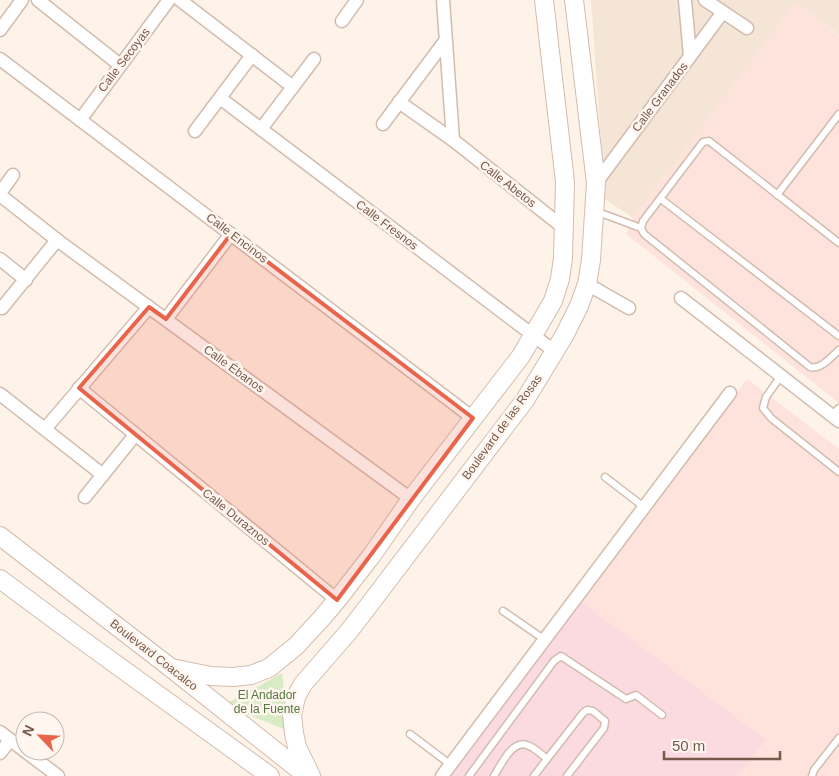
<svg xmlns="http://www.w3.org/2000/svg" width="839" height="776" font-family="Helvetica,sans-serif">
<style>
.residential{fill:#f5e5d6}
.commercial{fill:#fde3db}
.medical{fill:#fbdae0}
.green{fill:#d7ebc5}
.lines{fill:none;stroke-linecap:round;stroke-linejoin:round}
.lane-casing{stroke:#d2bcaf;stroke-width:9}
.street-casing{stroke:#d2bcaf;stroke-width:15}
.secondary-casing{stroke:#d5bcad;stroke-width:20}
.lane{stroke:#fff;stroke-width:6}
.street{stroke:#fff;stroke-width:12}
.secondary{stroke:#fff;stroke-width:18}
.marked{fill:#e9644a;fill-opacity:0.2;stroke:#e9644a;stroke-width:4;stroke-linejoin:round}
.labels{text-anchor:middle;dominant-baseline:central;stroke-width:5;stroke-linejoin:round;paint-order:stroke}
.street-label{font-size:12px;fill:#78584b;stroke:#fff7ef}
.park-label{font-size:12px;fill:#53783f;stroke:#fff7ef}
</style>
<rect width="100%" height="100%" fill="#fdf3e8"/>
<!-- residential -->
<path class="residential" d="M591 0H839V35L796 2 633 218 605 199Z"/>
<!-- commercial -->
<g class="commercial">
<path d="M796 1 839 36V403L626 234 633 218Z"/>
<path d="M747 379 839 449V776H738L765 740 580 601Z"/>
</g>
<!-- medical -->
<path class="medical" d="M580 601 766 740 738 776H450Z"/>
<!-- green -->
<path class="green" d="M282 673 289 731 224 705Z"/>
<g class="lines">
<defs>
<g id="lane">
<path d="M777 195 839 114"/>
<path d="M661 199 839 336"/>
<path d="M595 211 641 228"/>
<path d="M839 243 709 141 703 142 643 221 641 228 644 234 810 367C821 370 831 357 839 350"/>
<path d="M781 376 766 397 763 408 771 418 839 472"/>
<path d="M832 415 839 408"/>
<path d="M605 477 644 507"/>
<path d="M503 611 545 640"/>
<path d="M410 734 451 765"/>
<path d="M469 776 554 661 561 656 626 699 636 695 662 715"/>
<path d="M494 776C501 765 512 740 527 745 534 747 541 754 547 759L583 713 587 710 593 711 605 721 604 728 567 776"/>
<path d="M534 776 547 759"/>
<path d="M812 776 814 770 839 738"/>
</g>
<g id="street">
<path d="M38 0 120 65"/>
<path d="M180 0 293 87"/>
<path d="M443 0 453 140"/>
<path d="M685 0 690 56"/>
<path d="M705 0 747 28"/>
<path d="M342 21 357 0"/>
<path d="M0 30 22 0"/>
<path d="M0 59 473 418"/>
<path d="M220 98 554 351"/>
<path d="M399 102 453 140 564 228"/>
<path d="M80 120 169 0"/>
<path d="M383 124 445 41"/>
<path d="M261 129 314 59"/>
<path d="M195 131 252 55"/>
<path d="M596 183 723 12"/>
<path d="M0 193 13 175"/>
<path d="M0 195 57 240 411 499"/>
<path d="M0 259 26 280"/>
<path d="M587 284 629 308"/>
<path d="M681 298 839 421"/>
<path d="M2 308 57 240"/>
<path d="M166 319 231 234"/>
<path d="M79 388 337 600"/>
<path d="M0 394 103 475"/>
<path d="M45 429 149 307"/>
<path d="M85 497 135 435"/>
<path d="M0 732 25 751"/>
<path d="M25 751 58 776"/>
<path d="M0 753 10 740"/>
<path d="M442 776 730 393"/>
</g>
<g id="secondary">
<path d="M0 536 171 668 307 776"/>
<path d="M0 579 74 634 270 776"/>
<path d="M171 668 211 676 233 677 251 675 269 668 296 646 321 619 337 600 372 555 411 499 521 356 553 301 560 279 563 258 565 182 544 0"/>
<path d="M311 776 297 747 294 733 292 715 296 697 303 684 350 630 525 400 564 336 579 306 587 284 591 260 596 183 574 0"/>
</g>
</defs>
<!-- lane casing -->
<use href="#lane" class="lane-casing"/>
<!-- street casing -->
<use href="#street" class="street-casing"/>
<!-- secondary casing -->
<use href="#secondary" class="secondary-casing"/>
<!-- lane -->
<use href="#lane" class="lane"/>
<!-- street -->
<use href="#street" class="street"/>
<!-- secondary -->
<use href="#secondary" class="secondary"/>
</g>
<!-- marked area -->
<path class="marked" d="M231 234 473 418 337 600 79 388 149 307 166 319Z"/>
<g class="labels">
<!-- street labels -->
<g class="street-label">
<text transform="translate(124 60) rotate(-53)">Calle Secoyas</text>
<text transform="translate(660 97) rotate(-53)">Calle Granados</text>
<text transform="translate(508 184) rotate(38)">Calle Abetos</text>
<text transform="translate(387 225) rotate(37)">Calle Fresnos</text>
<text transform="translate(237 238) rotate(37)">Calle Encinos</text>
<text transform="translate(234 369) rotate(36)">Calle Ébanos</text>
<text transform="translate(502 427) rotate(-54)">Boulevard de las Rosas</text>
<text transform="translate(236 517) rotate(39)">Calle Duraznos</text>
<text transform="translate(154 655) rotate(38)">Boulevard Coacalco</text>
</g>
<!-- park labels -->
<g class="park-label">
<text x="267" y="695">El Andador<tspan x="267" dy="14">de la Fuente</tspan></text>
</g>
</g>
<!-- north arrow -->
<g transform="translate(40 736) rotate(295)"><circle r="24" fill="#fff7ef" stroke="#c9b7ad"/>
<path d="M0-4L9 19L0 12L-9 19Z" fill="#e9644a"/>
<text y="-8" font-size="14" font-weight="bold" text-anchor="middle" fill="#78584b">N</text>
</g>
<!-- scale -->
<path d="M664 751v8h116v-8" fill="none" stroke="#78584b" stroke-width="2.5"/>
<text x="672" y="751" font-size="15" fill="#78584b" stroke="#fff7ef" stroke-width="4" paint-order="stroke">50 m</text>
</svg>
